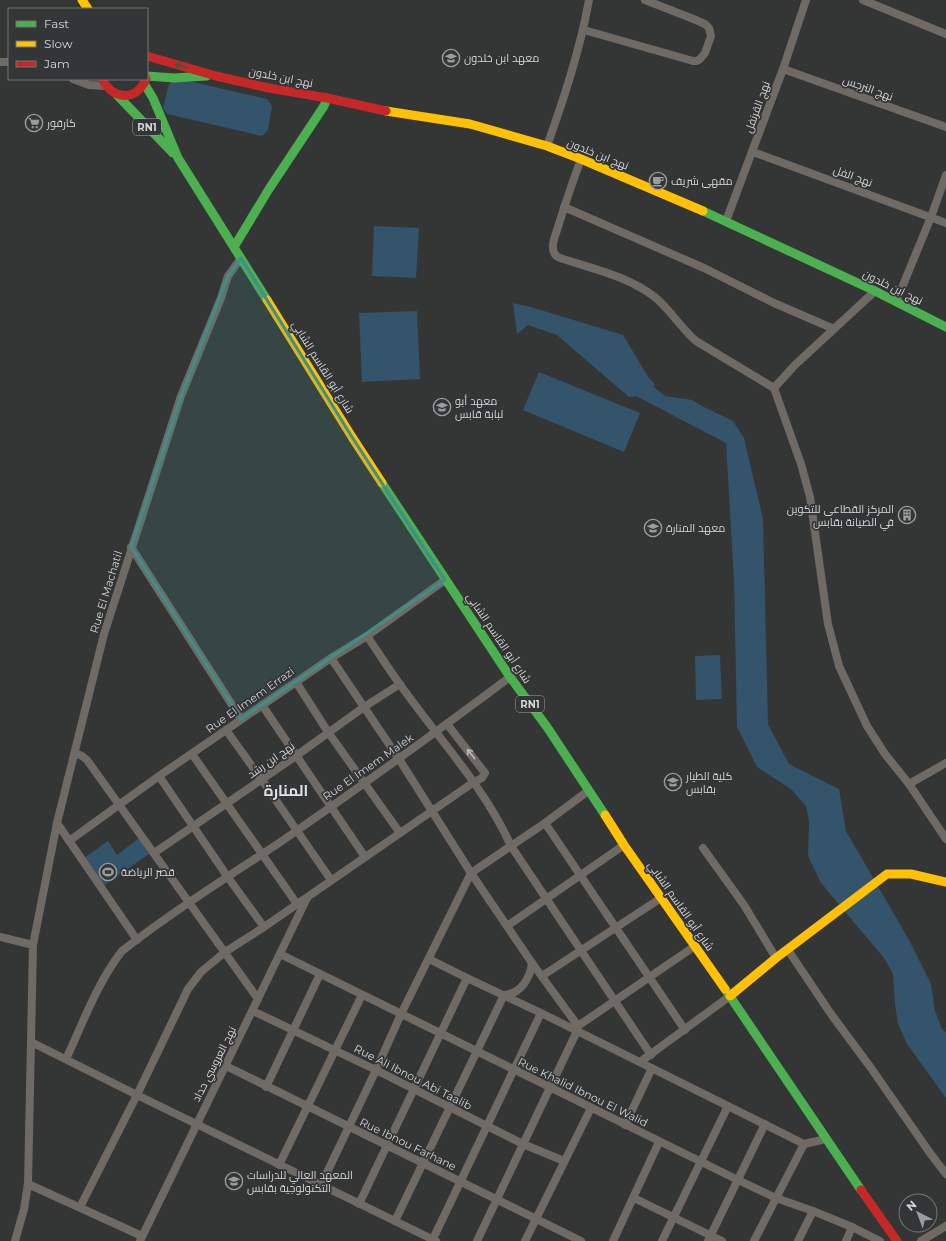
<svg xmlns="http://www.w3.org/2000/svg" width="946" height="1241" font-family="Montserrat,Cairo,sans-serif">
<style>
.green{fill:#33546a}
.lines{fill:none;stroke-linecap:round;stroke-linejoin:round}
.street{stroke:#706a65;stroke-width:8}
.fast{stroke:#4caf50;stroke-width:9}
.slow{stroke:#ffc107;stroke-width:9}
.jam{stroke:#c62828;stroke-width:9}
.oneway{stroke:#3a5a3e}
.oneway2{stroke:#babab9}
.marked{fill:#408e88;fill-opacity:0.2;stroke:#408e88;stroke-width:3;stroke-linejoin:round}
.labels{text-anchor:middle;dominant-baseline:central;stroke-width:3.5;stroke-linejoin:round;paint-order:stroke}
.shield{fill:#333536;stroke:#a3a4a5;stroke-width:1}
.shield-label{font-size:10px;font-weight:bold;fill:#d3d4d5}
.poi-label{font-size:11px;fill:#d3d4d5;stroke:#333536;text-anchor:start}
.street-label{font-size:11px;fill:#d3d4d5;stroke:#333536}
.district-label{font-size:15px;font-weight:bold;fill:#e0e3e5;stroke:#333536}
</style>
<rect width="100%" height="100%" fill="#343535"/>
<!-- green -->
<g class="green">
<path d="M176 78 267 99 272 106 268 130 262 136 167 114 163 108 169 84Z"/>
<path d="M374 226 419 228 416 278 372 276Z"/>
<path d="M513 303 534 308 623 335 649 378 654 383V387L665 396 692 400 702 406 733 421 744 438 763 519 768 724 789 764 839 789 846 831 909 940 931 984 935 1011 942 1029 946 1032V1098L907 1044 898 1024 895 1004 893 974 884 958 821 883 808 856 809 821 806 806 791 789 757 767 737 727 734 579 726 443 636 396 629 397 557 335 528 325 517 334Z"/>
<path d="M417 311 420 379 362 382 359 313Z"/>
<path d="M539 372 640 413 624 452 523 410Z"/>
<path d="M720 655 722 699 696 700 695 656Z"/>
<path d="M139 838 149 854 103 886 84 858 108 841 117 855Z"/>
</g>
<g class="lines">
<!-- street -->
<g class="street">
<path d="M863 0 946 34"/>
<path d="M584 30 693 61H697L700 59 705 53 711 36 709 28 705 24 691 18 645 0"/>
<path d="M0 62H9"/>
<path d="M783 69 946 127"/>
<path d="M73 79 89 85 105 86"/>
<path d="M547 146C564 98 580 50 589 0"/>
<path d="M753 152 946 223"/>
<path d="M581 159C573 181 565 204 558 227 556 234 552 242 553 248 553 253 555 256 560 258 593 269 628 276 656 298 671 311 681 328 696 341L774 388 801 464 810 497 828 624 839 666 867 726 885 754 909 784 946 839"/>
<path d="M564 207 704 268 774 303 834 329"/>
<path d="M726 221 783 69 806 0"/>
<path d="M896 302 931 217 946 175"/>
<path d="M774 388 795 365 875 291"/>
<path d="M131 547 241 719"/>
<path d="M367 636C378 652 388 668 399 683 437 737 484 786 511 846L651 1055"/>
<path d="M331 658 399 759 471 873 532 963 578 1026"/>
<path d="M296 682 328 732 400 833"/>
<path d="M262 705 365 857"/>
<path d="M226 730 262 780 331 880"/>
<path d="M75 753 82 756 87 760 258 999"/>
<path d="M192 754 297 904"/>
<path d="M159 776 227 876 264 927"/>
<path d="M909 784 946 763"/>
<path d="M57 823 137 940"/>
<path d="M545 823 685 1030"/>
<path d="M69 841 159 776 331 658 367 636 445 580"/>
<path d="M703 848 744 905 776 958"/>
<path d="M154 853 296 756 364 707 400 684"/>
<path d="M507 926 624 845"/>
<path d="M0 937 33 945"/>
<path d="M788 950 831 1014 871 1068 930 1153 946 1174"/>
<path d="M280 954 738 1180 776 1198 813 1211 852 1227 880 1241"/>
<path d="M429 959 467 978 541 1013 804 1144 826 1139"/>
<path d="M542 976 661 898"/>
<path d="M253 1011 376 1070 523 1144 564 1161"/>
<path d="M575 1028 695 946"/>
<path d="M31 1042 137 1095 436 1241"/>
<path d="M66 1059C83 1023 97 983 122 951 172 912 226 878 279 843 357 789 434 734 510 677"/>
<path d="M640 1062 730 996"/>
<path d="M226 1066 581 1241"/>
<path d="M266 1087 320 974"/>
<path d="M625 1125 652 1068"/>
<path d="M279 1165 362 995"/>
<path d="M28 1184 142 1236"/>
<path d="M321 1185 376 1070 401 1014 471 873 545 823 588 791"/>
<path d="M634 1198 722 1241"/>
<path d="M359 1204 467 978"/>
<path d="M80 1207 137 1095 188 989 201 972 225 952 264 927 474 782 482 778 485 773 447 724"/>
<path d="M395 1221 504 995C521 994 530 978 532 963"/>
<path d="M433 1239 541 1013"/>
<path d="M15 1241 24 1209 28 1184 33 945 57 823 104 634 181 396 221 298 228 276 241 258"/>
<path d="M140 1241 307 898"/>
<path d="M477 1241 577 1031"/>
<path d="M525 1241 591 1108"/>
<path d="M613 1241 659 1142"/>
<path d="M662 1241 728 1106"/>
<path d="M708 1241 765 1124"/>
<path d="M754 1241 804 1144"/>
<path d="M798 1241 813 1211"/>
<path d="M846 1241 852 1227"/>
<path d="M921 1241 946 1226"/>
</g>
<!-- fast -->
<g class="fast">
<path d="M147 76 174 78 207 76"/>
<path d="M145 85 153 98 178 158 267 300"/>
<path d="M117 95 173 153"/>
<path d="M703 211 875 291 946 327"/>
<path d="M234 247 269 189 324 106 327 98"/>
<path d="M382 483 510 677 547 727 605 815"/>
<path d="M725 989 861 1190"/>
</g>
<!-- slow -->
<g class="slow">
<path d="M82 0 88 9"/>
<path d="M386 111 470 124 547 146 581 159 703 211"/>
<path d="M267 300 352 437 382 483"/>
<path d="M605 815 624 845 725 989"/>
<path d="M730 996 776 958 887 874H911L946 882"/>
</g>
<!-- jam -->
<g class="jam">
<path d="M147 56 216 76 269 88 327 98 386 111"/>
<path d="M102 79C113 100 136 102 146 79"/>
<path d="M861 1190 897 1241"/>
</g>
</g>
<!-- one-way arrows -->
<defs><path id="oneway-shaft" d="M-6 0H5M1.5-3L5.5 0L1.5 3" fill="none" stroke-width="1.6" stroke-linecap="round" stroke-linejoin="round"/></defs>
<use class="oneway" href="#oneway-shaft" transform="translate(181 66) rotate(-163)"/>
<use class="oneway2" href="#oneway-shaft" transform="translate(471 754) rotate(-128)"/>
<!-- marked area -->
<path class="marked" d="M241 258 352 437 445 580 241 719 131 547 181 396 228 276Z"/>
<!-- icons -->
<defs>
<symbol id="school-ring" viewBox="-11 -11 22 22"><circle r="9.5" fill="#333536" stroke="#9b9c9d" stroke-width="1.5"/><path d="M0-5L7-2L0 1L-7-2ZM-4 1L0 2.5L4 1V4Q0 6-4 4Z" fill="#9b9c9d"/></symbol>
<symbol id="supermarket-ring" viewBox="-11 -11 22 22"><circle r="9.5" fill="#333536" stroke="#9b9c9d" stroke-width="1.5"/><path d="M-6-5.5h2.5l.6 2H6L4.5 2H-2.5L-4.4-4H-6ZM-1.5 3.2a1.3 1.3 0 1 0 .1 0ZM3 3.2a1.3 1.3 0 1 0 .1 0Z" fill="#9b9c9d"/></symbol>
<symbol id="cafe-ring" viewBox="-11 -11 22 22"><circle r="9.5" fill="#333536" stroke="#9b9c9d" stroke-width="1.5"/><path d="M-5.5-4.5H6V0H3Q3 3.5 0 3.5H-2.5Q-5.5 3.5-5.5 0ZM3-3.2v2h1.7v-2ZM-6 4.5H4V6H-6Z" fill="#9b9c9d"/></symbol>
<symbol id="building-ring" viewBox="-11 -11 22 22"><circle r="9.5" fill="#333536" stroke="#9b9c9d" stroke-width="1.5"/><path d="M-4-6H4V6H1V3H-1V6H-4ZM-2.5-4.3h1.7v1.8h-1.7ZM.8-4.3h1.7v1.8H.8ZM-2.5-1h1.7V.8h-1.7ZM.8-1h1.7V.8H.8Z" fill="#9b9c9d"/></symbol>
<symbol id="stadium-ring" viewBox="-11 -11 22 22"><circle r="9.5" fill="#333536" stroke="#9b9c9d" stroke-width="1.5"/><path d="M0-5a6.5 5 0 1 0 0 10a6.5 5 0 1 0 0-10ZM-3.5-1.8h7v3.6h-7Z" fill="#9b9c9d"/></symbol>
<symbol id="university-ring" viewBox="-11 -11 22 22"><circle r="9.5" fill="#333536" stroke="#9b9c9d" stroke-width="1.5"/><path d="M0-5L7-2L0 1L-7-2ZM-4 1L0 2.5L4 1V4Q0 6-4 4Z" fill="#9b9c9d"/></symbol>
</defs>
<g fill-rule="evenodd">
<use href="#school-ring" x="441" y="48" width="20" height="20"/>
<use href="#supermarket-ring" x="24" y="113" width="20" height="20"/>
<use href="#cafe-ring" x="648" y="171" width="20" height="20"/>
<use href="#school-ring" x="432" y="397" width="20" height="20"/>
<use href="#building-ring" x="897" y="505" width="20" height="20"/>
<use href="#school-ring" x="643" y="518" width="20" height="20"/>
<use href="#school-ring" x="663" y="772" width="20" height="20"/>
<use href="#stadium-ring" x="98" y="862" width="20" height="20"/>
<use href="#university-ring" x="224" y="1171" width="20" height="20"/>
</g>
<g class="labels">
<!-- shield labels -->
<g class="shield">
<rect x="133" y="119" width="28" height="16" rx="3"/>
<rect x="516" y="696" width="28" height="16" rx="3"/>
</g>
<g class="shield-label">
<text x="147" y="127">RN1</text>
<text x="530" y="704">RN1</text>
</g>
<!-- poi labels -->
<g class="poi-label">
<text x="464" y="58">معهد ابن خلدون</text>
<text x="47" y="123">كارفور</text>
<text x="671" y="181">مقهى شريف</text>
<text x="455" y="401">معهد أبو<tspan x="455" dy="13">لبابة قابس</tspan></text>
<text x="894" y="509" text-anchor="end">المركز القطاعى للتكوين<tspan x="894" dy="13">في الصيانة بقابس</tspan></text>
<text x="666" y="528">معهد المنارة</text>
<text x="686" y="776">كلية الطيار<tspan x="686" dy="13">بقابس</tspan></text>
<text x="121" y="872">قصر الرياضة</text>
<text x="247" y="1175">المعهد العالي للدراسات<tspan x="247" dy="13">التكنولوجية بقابس</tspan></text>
</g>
<!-- street labels -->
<g class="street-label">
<text transform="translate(281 77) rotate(11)">نهج ابن خلدون</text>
<text transform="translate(868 88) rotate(20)">نهج النرجس</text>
<text transform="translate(757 107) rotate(-70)">نهج القرنفل</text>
<text transform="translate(598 154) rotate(22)">نهج ابن خلدون</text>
<text transform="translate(853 176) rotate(20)">نهج الفل</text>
<text transform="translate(893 287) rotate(26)">نهج ابن خلدون</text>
<text transform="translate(323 367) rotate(58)">شارع أبو القاسم الشابي</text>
<text transform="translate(106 592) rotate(-73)">Rue El Machatil</text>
<text transform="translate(499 638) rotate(56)">شارع أبو القاسم الشابي</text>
<text transform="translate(250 700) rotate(-35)">Rue El Imem Errazi</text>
<text transform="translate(271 760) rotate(-35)">نهج ابن رشد</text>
<text transform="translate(368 767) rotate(-35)">Rue El Imem Malek</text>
<text transform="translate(681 906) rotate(55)">شارع أبو القاسم الشابي</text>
<text transform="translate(214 1064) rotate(-63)">نهج العروسي حداد</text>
<text transform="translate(413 1077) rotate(27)">Rue Ali Ibnou Abi Taalib</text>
<text transform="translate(583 1092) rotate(26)">Rue Khalid Ibnou El Walid</text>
<text transform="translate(408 1144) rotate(26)">Rue Ibnou Farhane</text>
</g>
<!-- district labels -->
<g class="district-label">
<text x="286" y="790">المنارة</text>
</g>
</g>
<!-- legend -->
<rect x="8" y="8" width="140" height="72" fill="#333536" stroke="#737576"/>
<rect x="16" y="21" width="20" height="6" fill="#4caf50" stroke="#737576"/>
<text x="44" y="28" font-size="12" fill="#d3d4d5">Fast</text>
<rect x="16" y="41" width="20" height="6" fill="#ffc107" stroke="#737576"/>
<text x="44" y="48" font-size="12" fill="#d3d4d5">Slow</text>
<rect x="16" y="61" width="20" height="6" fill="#c62828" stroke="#737576"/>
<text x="44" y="68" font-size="12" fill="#d3d4d5">Jam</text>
<!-- north arrow -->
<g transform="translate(918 1213) rotate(318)"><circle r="19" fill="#333536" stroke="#737576"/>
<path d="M0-3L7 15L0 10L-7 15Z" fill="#9b9c9d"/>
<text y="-6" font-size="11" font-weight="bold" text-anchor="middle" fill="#d3d4d5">N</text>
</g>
</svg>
